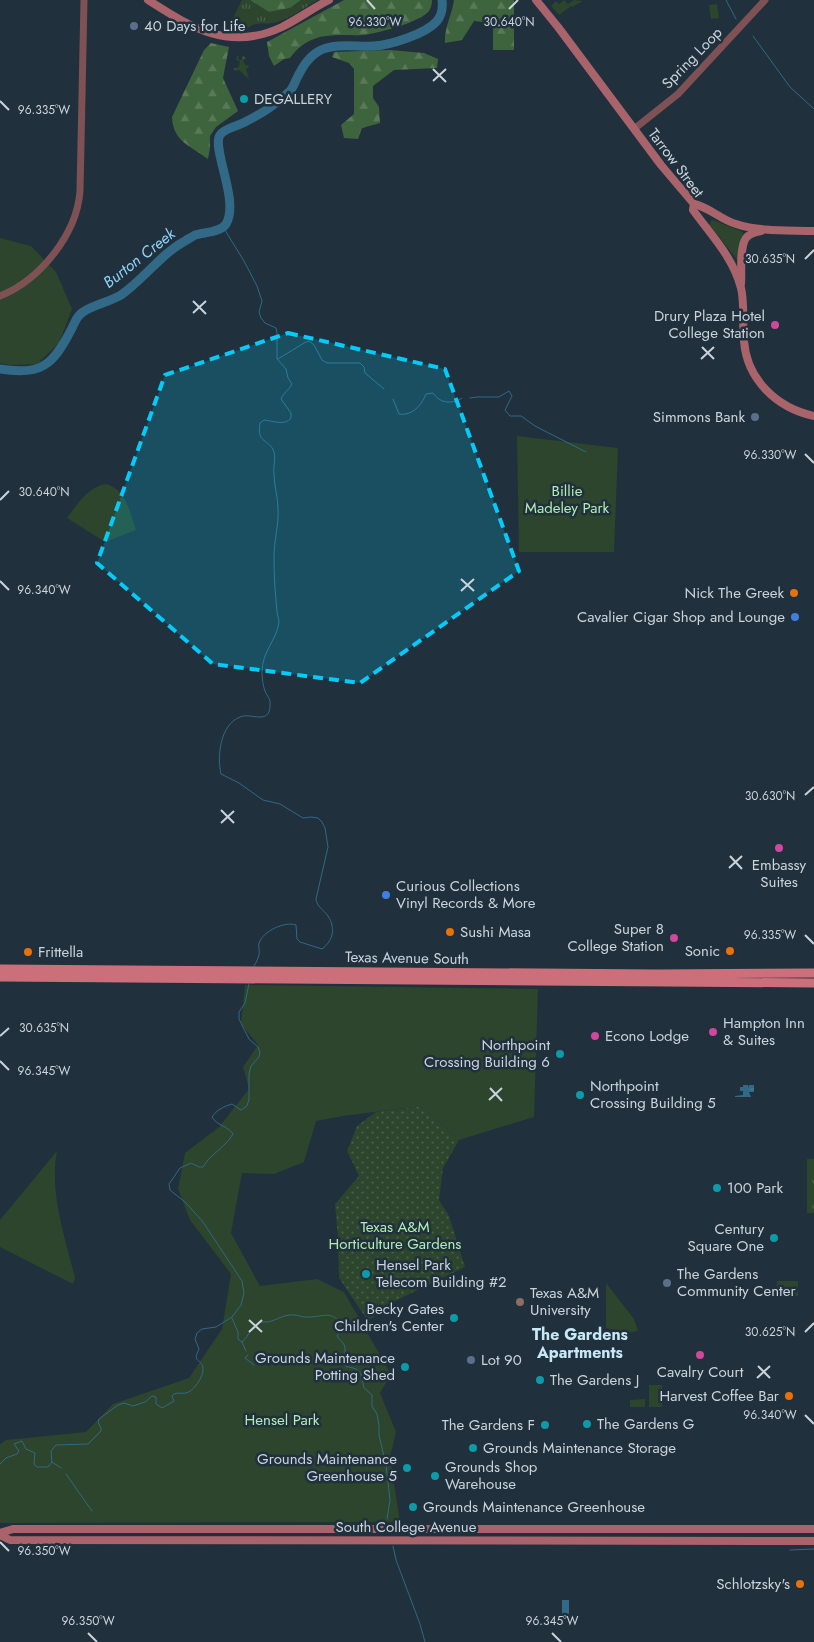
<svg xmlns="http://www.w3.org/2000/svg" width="814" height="1642" font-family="Jost,sans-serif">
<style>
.grass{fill:url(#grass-tufts)}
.forest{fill:url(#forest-firs)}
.park{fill:#2d452c}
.garden{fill:url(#garden-dots)}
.water{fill:url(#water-ripples)}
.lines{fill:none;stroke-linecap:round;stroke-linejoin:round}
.stream{stroke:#316986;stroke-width:1}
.river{stroke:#316986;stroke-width:9}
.tertiary{stroke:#7e5155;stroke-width:7}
.secondary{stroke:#a9636b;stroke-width:8}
.primary{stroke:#cb707b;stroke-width:9}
.marked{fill:#06cbf9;fill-opacity:0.2;stroke:#06cbf9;stroke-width:4;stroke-dasharray:10 6;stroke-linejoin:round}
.ticks{fill:none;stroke:#c9d3dc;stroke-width:2}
.service-dot{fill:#5c6f8a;stroke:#20303d;stroke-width:2}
.culture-dot{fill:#0f9aa8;stroke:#20303d;stroke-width:2}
.hotel-dot{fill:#d1479c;stroke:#20303d;stroke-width:2}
.food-dot{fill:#e8710a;stroke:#20303d;stroke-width:2}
.shop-dot{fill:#3f7fe0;stroke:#20303d;stroke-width:2}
.education-dot{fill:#8d6e63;stroke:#20303d;stroke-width:2}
.labels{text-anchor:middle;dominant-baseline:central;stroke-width:5;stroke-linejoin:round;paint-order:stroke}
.poi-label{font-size:15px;fill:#c9d3dc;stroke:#20303d;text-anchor:start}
.street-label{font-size:15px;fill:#c9d3dc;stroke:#20303d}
.park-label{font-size:15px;fill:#b1eeaf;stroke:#20303d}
.water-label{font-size:16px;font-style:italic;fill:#8fd1f5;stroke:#20303d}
.neighbourhood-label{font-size:16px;font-weight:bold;fill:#c7e9f6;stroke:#20303d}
.ticks-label{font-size:12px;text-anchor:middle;fill:#c9d3dc;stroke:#20303d;stroke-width:5;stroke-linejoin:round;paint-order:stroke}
</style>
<defs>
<pattern id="grass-tufts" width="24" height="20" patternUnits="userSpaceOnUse" patternTransform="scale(1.25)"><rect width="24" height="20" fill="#2d452c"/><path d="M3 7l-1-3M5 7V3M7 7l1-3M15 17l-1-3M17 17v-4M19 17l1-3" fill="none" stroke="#4a5f4a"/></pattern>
<pattern id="forest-firs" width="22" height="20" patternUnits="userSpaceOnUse" patternTransform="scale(1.25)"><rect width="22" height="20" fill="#3e643d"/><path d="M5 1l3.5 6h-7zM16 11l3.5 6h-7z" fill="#597958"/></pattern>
<pattern id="garden-dots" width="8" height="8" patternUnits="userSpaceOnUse" patternTransform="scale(1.25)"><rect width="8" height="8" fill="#2d452c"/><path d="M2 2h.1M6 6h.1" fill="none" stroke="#4a5f4a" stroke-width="1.8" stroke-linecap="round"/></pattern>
<pattern id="water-ripples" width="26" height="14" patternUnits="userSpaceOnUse" patternTransform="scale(1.25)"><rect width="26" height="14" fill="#316986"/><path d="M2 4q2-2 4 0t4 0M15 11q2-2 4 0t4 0" fill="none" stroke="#4e7e96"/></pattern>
</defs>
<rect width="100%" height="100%" fill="#20303d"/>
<!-- grass -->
<g class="grass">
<path d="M242 0H250L269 12 290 8 301 0H318C305 7 291 18 277 22 264 26 257 19 244 31L227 30Z"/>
<path d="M237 56H239L238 59 241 60 243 56 245 57 246 59 243 60 245 65H248L249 67 246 69 249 79 239 70 235 71 234 68H238L240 61 236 60Z"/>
<rect x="807" y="1159" width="7" height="54"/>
</g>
<!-- forest -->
<g class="forest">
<path d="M250 0H301L290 8 269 12Z"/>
<path d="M344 0H432C432 4 431 8 429 11 421 22 378 33 364 35 347 36 330 33 314 39 303 43 297 49 290 58L284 59 274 66 269 56 267 42Z"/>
<path d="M454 0H514V50H493V23L474 21 462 40 445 43C444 28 452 15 454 0Z"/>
<path d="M211 43 229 47 223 78 238 111 216 127 210 136V148L208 159C191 146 173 142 172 117L204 50Z"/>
<path d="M390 50 424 53 438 59 437 68 394 70 373 86V98L379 107 380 123 362 128 358 139 344 138 341 125 354 114V69L349 63 332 57 334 52Z"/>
</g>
<!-- park -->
<g class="park">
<path d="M564 0 568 4 574 0 583 1 572 7 571 6 559 15 551 6 556 1 559 4Z"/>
<path d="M717 4 719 18 711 19 709 5Z"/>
<path d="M711 220H713L743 232 738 261 710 225Z"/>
<path d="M0 238 31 246 56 272 72 309 59 343 37 364 10 365 0 363Z"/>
<path d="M517 436 618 448 614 552H519Z"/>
<path d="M106 484C126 489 130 513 136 530L105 542 67 518C78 504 87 487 106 484Z"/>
<path d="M245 985 538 989 534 1117 459 1140 421 1106 343 1116 316 1121 304 1162 274 1174 242 1173 231 1233 260 1286 317 1279 344 1292 391 1374 380 1393 396 1432 390 1457 400 1522 0 1523V1444L6 1440 86 1432 113 1404 189 1378 222 1329 231 1274 190 1220 178 1189 185 1153 219 1127 249 1089 243 1067 258 1045 241 1024Z"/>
<path d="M57 1151C49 1194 65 1236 75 1278L73 1284 0 1247V1220Z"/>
<path d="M777 1281H798V1296H776Z"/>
<path d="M606 1283 634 1319 638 1331 626 1333 606 1328Z"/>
<rect x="649" y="1385" width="13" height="22"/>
<path d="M645 1399V1407H630V1400Z"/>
</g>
<!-- garden -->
<path class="garden" d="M421 1106 459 1140 443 1168 439 1200 449 1216 465 1267 397 1300 368 1321 339 1278 338 1237 335 1204 359 1176 347 1151 357 1126 376 1112Z"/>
<!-- water -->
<g class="water">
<path d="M743 1085H748V1088L749 1085H754V1092H749L751 1097H735V1096L743 1095V1091H740V1087H743Z"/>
<path d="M562 1600H569V1616L562 1617Z"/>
</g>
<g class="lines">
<!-- stream -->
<g class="stream">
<path d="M726 0 736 19"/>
<path d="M753 36 790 87 814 109"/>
<path d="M223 227 244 261 257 286 262 301 259 312 261 318 265 323 276 328 277 333V359L286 369 288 378 292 384C289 390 284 392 281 399L291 413V418C285 426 274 421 264 420L260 423C256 444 270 439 274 452 276 458 273 467 274 474 274 486 278 497 278 508 279 525 274 540 274 557 274 575 275 593 277 611 277 614 279 619 279 622 277 640 262 651 262 672 262 678 263 686 265 691 267 696 271 699 270 705 270 726 250 712 240 717 220 725 217 756 221 774L239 783 263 800 280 804 303 818 311 817 318 818 322 822 325 828 328 847 316 899C317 907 323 909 328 916 336 928 333 941 322 949L300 942 297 939 296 925C285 921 263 931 259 943 258 947 260 951 259 955 258 959 256 963 254 966"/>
<path d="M278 359 304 343 309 341 314 345 322 360 327 363H360L364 367 365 373 384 389"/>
<path d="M470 398 477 397H499L509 391 512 396 505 410 510 416H521L535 426 586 452"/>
<path d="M393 399 399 414C412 416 421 406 426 394L433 393C440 403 451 405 462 398"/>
<path d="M232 1318 238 1332V1339L242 1342C249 1336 252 1325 260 1322 263 1322 265 1322 268 1322 277 1320 284 1314 294 1315 299 1315 303 1318 309 1317 323 1317 333 1309 343 1327L337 1336C339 1340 344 1342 345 1347 346 1352 343 1359 344 1365 348 1368 352 1367 356 1369 363 1373 362 1381 364 1388L372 1395V1406L377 1414 379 1425V1435L386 1465 390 1500 387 1519"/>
<path d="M242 1342 246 1351"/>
<path d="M248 1355 245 1358 254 1365"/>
<path d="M52 1462 61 1468"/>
<path d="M0 1464 6 1458 17 1454 19 1451 14 1444 22 1441 26 1449 35 1453 34 1464 37 1467H48L52 1462 51 1451 56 1445 88 1444 101 1431V1428L98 1422 99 1419 118 1405 124 1403 133 1406 145 1402 152 1396 156 1397V1404L162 1408 174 1401 172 1396 174 1394C178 1392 182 1394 186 1393 193 1392 204 1376 203 1369 203 1358 191 1364 199 1349L195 1339 197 1333 202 1329 216 1327 232 1317 241 1305 244 1293 242 1281 203 1222 186 1203 170 1190 169 1184 180 1168 191 1163 199 1167H203C206 1163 208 1159 212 1156 219 1149 228 1143 233 1134 228 1126 216 1125 212 1117 216 1110 225 1106 232 1104L241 1110 247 1106 249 1099V1074L251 1066 259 1057 260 1052 258 1047 249 1039 239 1019V1012L245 1003 249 984"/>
<path d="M66 1474 92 1511"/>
<path d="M393 1546 396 1560 420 1624 425 1642"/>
<path d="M790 1550 814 1549"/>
</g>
<!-- river -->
<path class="river" d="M0 369C41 376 53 365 71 330 75 323 76 316 83 312 95 304 110 302 121 295 144 279 161 254 185 241 188 239 192 237 195 235 204 232 220 233 226 224 240 201 211 148 220 135 225 128 235 127 243 123 253 118 264 112 272 106 278 101 285 96 290 91 293 88 295 82 297 78 303 66 309 56 321 50 337 43 357 47 374 46 390 45 426 34 437 21 442 15 443 8 442 0"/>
<!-- tertiary -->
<g class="tertiary">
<path d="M634 129 678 94 765 0"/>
<path d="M0 296C40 280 77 234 80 191L84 0"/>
</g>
<!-- secondary -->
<g class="secondary">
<path d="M148 0C192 28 229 52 282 27 298 19 313 8 329 0"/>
<path d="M536 0 558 27 661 165 694 204 693 210C711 235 733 257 741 288 745 304 742 324 744 341 747 380 777 408 814 416"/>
<path d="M694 204C709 207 721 220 736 224 761 232 788 230 814 231"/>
<path d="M741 284C742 273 739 248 746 238 749 234 756 232 761 231"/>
<path d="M0 1533 13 1529H814"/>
<path d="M0 1535 10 1540 814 1541"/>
</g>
<!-- primary -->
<g class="primary">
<path d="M0 969 657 974 814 973"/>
<path d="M0 977 814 983"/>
</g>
</g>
<!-- marked area -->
<path class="marked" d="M288 333 445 369 519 571 360 683 213 664 97 563 165 375Z"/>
<!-- ticks -->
<path class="ticks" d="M367 0 375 9M509 9 518 0M433 69 446 82M433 81 446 69M0 101 9 110M805 259 814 250M193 301 206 314M193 313 206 301M702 347 714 359M701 359 714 347M805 454 814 463M0 500 9 491M461 579 474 591M0 581 9 590M461 591 474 579M805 795 814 787M221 810 234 823M221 823 234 811M730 856 742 869M729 868 742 856M805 935 814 944M0 1036 9 1028M0 1061 9 1070M490 1088 502 1101M489 1100 502 1088M249 1320 262 1332M249 1332 262 1320M805 1332 814 1323M758 1366 770 1378M757 1378 770 1366M805 1415 814 1424M0 1542 9 1551M88 1633 97 1642M552 1633 561 1642"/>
<!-- markers -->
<g class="service-dot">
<circle cx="134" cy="26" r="5"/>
<circle cx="755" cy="417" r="5"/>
<circle cx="667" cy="1283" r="5"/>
<circle cx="471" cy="1360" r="5"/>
</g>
<g class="culture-dot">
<circle cx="244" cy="99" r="5"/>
<circle cx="560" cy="1054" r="5"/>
<circle cx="580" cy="1095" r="5"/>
<circle cx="717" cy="1188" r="5"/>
<circle cx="774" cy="1238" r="5"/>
<circle cx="366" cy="1274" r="5"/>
<circle cx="454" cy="1318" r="5"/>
<circle cx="405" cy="1367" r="5"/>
<circle cx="540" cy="1380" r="5"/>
<circle cx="587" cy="1424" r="5"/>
<circle cx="545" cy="1425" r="5"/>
<circle cx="473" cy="1448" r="5"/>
<circle cx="407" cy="1468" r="5"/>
<circle cx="435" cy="1476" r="5"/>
<circle cx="413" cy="1507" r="5"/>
</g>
<g class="hotel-dot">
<circle cx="775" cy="325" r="5"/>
<circle cx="779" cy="848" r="5"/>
<circle cx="674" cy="938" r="5"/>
<circle cx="713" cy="1032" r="5"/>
<circle cx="595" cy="1036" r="5"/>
<circle cx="700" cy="1355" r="5"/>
</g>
<g class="food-dot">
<circle cx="794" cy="593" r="5"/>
<circle cx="450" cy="932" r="5"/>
<circle cx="730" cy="951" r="5"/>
<circle cx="28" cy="952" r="5"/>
<circle cx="789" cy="1396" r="5"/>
<circle cx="800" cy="1584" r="5"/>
</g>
<g class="shop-dot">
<circle cx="795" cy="617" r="5"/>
<circle cx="386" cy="895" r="5"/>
</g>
<circle class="education-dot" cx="520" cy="1302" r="5"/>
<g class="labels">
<!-- poi labels -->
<g class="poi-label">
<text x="144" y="26">40 Days for Life</text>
<text x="254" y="99">DEGALLERY</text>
<text x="765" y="316" text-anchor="end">Drury Plaza Hotel<tspan x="765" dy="17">College Station</tspan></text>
<text x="745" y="417" text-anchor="end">Simmons Bank</text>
<text x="784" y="593" text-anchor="end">Nick The Greek</text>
<text x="785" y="617" text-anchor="end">Cavalier Cigar Shop and Lounge</text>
<text x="779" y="865" text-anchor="middle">Embassy<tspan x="779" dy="17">Suites</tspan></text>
<text x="396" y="886">Curious Collections<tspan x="396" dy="17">Vinyl Records &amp; More</tspan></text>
<text x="664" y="929" text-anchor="end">Super 8<tspan x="664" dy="17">College Station</tspan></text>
<text x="460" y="932">Sushi Masa</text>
<text x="720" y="951" text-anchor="end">Sonic</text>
<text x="38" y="952">Frittella</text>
<text x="723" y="1023">Hampton Inn<tspan x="723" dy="17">&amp; Suites</tspan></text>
<text x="605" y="1036">Econo Lodge</text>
<text x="550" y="1045" text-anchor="end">Northpoint<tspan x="550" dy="17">Crossing Building 6</tspan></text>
<text x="590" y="1086">Northpoint<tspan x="590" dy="17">Crossing Building 5</tspan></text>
<text x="727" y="1188">100 Park</text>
<text x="764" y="1229" text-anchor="end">Century<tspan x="764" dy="17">Square One</tspan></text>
<text x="376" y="1265">Hensel Park<tspan x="376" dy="17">Telecom Building #2</tspan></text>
<text x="677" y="1274">The Gardens<tspan x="677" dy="17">Community Center</tspan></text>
<text x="530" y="1293">Texas A&amp;M<tspan x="530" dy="17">University</tspan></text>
<text x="444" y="1309" text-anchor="end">Becky Gates<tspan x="444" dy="17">Children's Center</tspan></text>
<text x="395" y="1358" text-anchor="end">Grounds Maintenance<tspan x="395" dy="17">Potting Shed</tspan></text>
<text x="481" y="1360">Lot 90</text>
<text x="700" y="1372" text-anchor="middle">Cavalry Court</text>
<text x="550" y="1380">The Gardens J</text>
<text x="779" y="1396" text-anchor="end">Harvest Coffee Bar</text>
<text x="597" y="1424">The Gardens G</text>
<text x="535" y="1425" text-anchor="end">The Gardens F</text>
<text x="483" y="1448">Grounds Maintenance Storage</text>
<text x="397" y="1459" text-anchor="end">Grounds Maintenance<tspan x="397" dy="17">Greenhouse 5</tspan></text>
<text x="445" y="1467">Grounds Shop<tspan x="445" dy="17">Warehouse</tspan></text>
<text x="423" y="1507">Grounds Maintenance Greenhouse</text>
<text x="790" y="1584" text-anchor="end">Schlotzsky's</text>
</g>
<!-- street labels -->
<g class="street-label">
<text transform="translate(692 58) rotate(-46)">Spring Loop</text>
<text transform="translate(676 163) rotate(53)">Tarrow Street</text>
<text transform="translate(407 958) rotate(1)">Texas Avenue South</text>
<text x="406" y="1527">South College Avenue</text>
</g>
<!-- park labels -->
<g class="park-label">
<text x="567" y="491">Billie<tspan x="567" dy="17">Madeley Park</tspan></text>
<text x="395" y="1227">Texas A&amp;M<tspan x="395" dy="17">Horticulture Gardens</tspan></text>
<text x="282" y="1420">Hensel Park</text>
</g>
<!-- water labels -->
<g class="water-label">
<text transform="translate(139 258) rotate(-38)">Burton Creek</text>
</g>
<!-- neighbourhood labels -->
<g class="neighbourhood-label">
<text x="580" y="1334">The Gardens<tspan x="580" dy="18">Apartments</tspan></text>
</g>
</g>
<g class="ticks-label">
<text x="509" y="26">30.640°N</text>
<text x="375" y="26">96.330°W</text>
<text x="44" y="114">96.335°W</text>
<text x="770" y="263">30.635°N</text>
<text x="770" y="459">96.330°W</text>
<text x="44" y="496">30.640°N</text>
<text x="44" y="594">96.340°W</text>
<text x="770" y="800">30.630°N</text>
<text x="770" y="939">96.335°W</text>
<text x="44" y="1032">30.635°N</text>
<text x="44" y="1075">96.345°W</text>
<text x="770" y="1336">30.625°N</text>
<text x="770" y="1419">96.340°W</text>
<text x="44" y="1555">96.350°W</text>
<text x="552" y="1625">96.345°W</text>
<text x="88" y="1625">96.350°W</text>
</g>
</svg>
